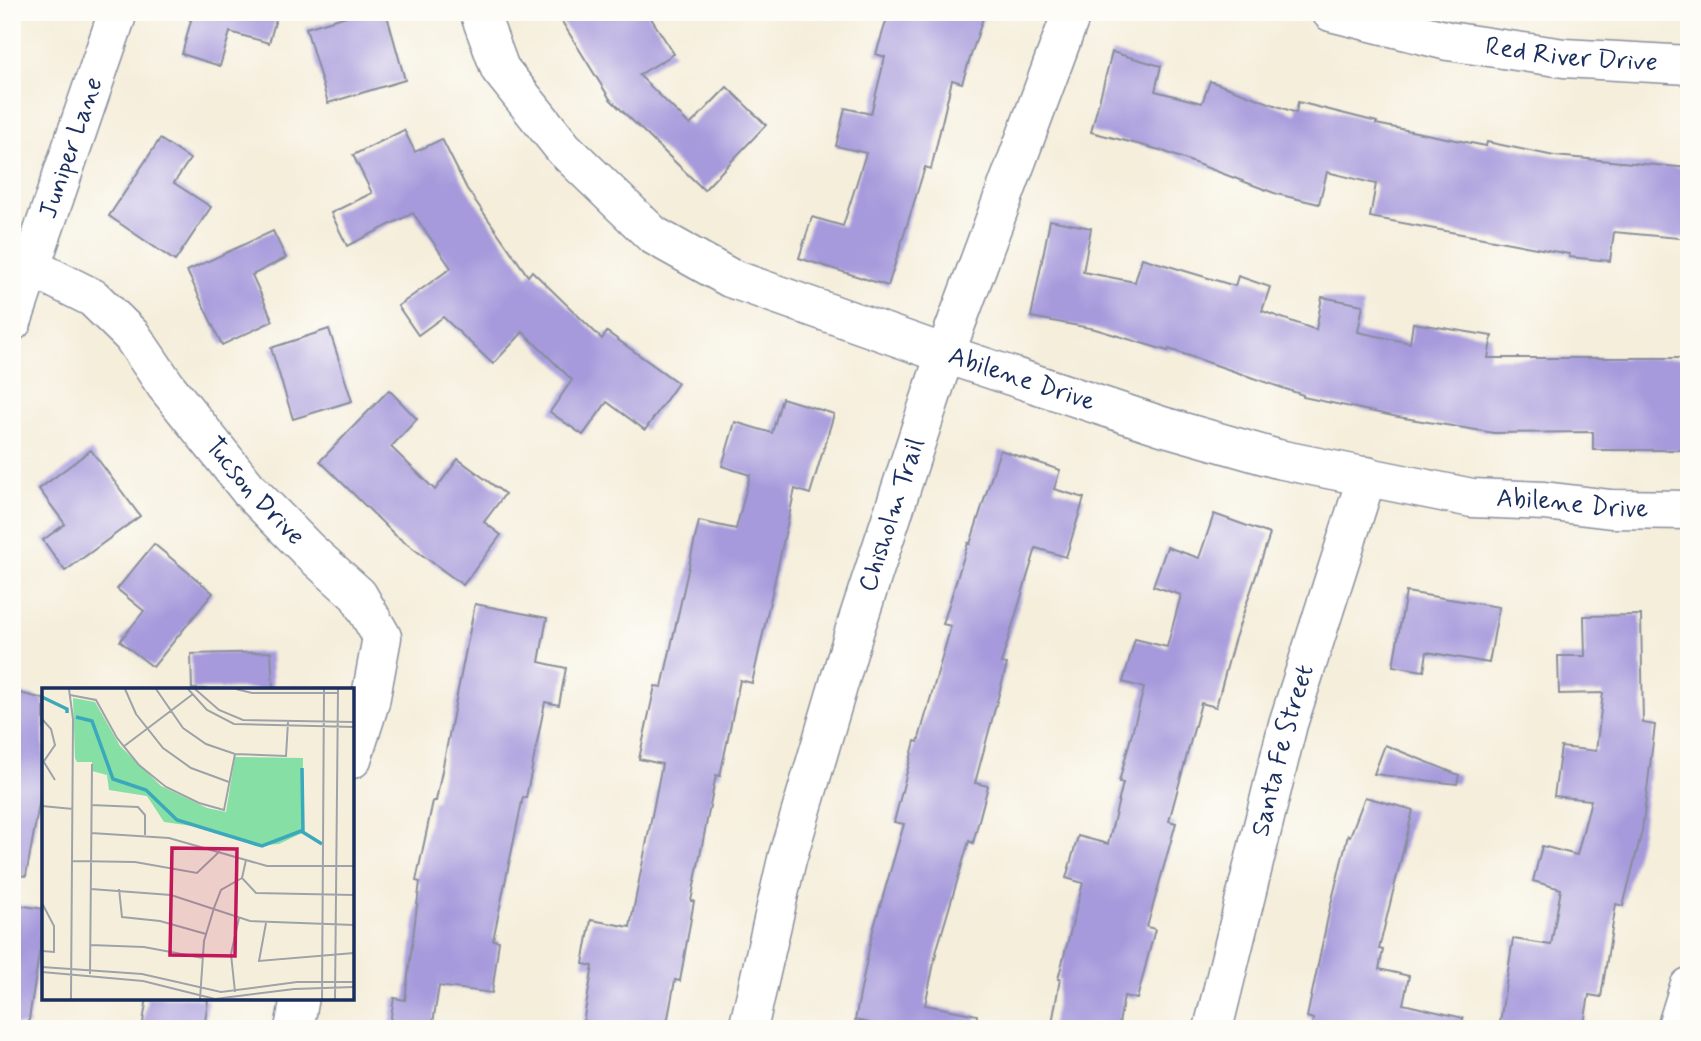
<svg xmlns="http://www.w3.org/2000/svg" width="1701" height="1041" font-family="Mynerve,sans-serif">
<style>
.building{fill:#a69adc}
.lines{fill:none;stroke-linecap:round;stroke-linejoin:round}
.street-casing{stroke:#888e9c;stroke-width:41}
.street{stroke:#fff;stroke-width:38}
.labels{text-anchor:middle;dominant-baseline:central;stroke-width:5;stroke-linejoin:round;paint-order:stroke}
.street-label{font-size:26px;fill:#1b2f5e;stroke:#fdfcf7}
.inset-river{fill:none;stroke:#3ca8bc;stroke-width:3.5}
.inset-road{fill:none;stroke:#9ea2a9;stroke-width:2}
.view{fill:#c2185b;fill-opacity:0.15;stroke:#c2185b;stroke-width:3.5}
.inset-edge{fill:none;stroke:#1b2f5e;stroke-width:3.5}
</style>
<rect width="100%" height="100%" fill="#fdfcf7"/>
<filter id="ink" filterUnits="userSpaceOnUse"><feTurbulence type="fractalNoise" baseFrequency=".0143" numOctaves="2"/><feDisplacementMap in="SourceGraphic" scale="14" xChannelSelector="R" yChannelSelector="G"/><feConvolveMatrix kernelMatrix="1 2 1 2 8 2 1 2 1" color-interpolation-filters="sRGB"/></filter>
<filter id="wash" filterUnits="userSpaceOnUse"><feTurbulence type="fractalNoise" baseFrequency=".00686" numOctaves="4" result="noise"/><feDisplacementMap in="SourceGraphic" scale="28" xChannelSelector="R" yChannelSelector="G"/><feGaussianBlur stdDeviation="1.57" result="paint"/><feColorMatrix in="noise" values="0 0 0 0 0 0 0 0 0 0 0 0 0 0 0 0 0 1.4 0 .05"/><feComposite in="paint" operator="in"/></filter>
<g filter="url(#wash)">
<rect width="100%" height="100%" fill="#f5eedb"/>
<g id="blocks">
<!-- building -->
<g class="building">
<path d="M190 12H278L269 43 230 32 220 66 182 54 191 20 189 19Z"/>
<path d="M360 12H386L405 80 328 103 306 28Z"/>
<path d="M556 12H647L674 54 639 75 690 125 727 87 766 125 704 190 610 99Z"/>
<path d="M889 12H985L962 83 952 80 931 169 925 167 888 286 799 258 812 217 843 226 866 153 836 146 845 108 871 114 885 57 876 54Z"/>
<path d="M1112 52 1161 66 1155 91 1202 103 1210 81 1296 113 1298 102 1377 122 1376 124 1486 146 1487 142 1554 156 1689 168V239L1614 232 1610 261 1569 257V254L1370 217 1376 184 1327 172 1319 204 1277 194 1160 150 1091 132Z"/>
<path d="M404 130 415 152 442 139 467 189 528 276 532 271 602 339 607 332 678 383 645 430 607 402 583 435 550 412 572 380 523 332 493 364 443 317 418 335 398 306 451 268 413 213 347 246 331 213 372 193 353 155Z"/>
<path d="M160 139 190 159 174 183 211 207 175 261 109 216Z"/>
<path d="M1050 220 1091 228 1083 272 1135 282 1142 258 1235 286 1238 276 1270 287 1262 311 1316 330 1322 297 1363 305 1358 332 1410 343 1413 323 1492 336 1488 358H1689V450H1593V432L1494 433 1398 417 1303 397V395L1169 349 1168 351 1095 329 1031 317Z"/>
<path d="M273 231 286 258 252 275 273 321 222 345 187 271Z"/>
<path d="M329 329 352 401 293 419 271 348Z"/>
<path d="M389 390 417 419 391 447 435 490 458 459 505 494 484 522 501 535 463 585 395 535 320 461Z"/>
<path d="M782 398 834 414 810 494 795 489 752 683 740 680 720 776 716 775 691 901H694L680 981 675 980 666 1029H582L593 966 583 964 591 920 630 927 662 764 639 759 655 686 662 687 699 521 736 529 750 475 722 466 735 422 772 433Z"/>
<path d="M91 450 140 516 65 571 43 540 65 524 39 489Z"/>
<path d="M1000 450 1060 470 1054 489 1084 498 1066 557 1036 548 1001 663 1007 664 975 783 988 786 973 843 969 841 937 949 925 1005 977 1015 976 1029H899L855 1020 872 934 904 824 894 822 915 741 918 742 951 626 943 624 968 543 970 544Z"/>
<path d="M1214 514 1270 534 1234 641 1216 707 1201 703 1169 821 1176 823 1147 927 1155 929 1137 999 1124 996 1118 1029H1051L1060 979H1058L1083 883 1066 878 1078 836 1108 844 1123 783 1119 782 1144 688 1123 682 1135 639 1167 647 1181 595 1153 586 1167 547 1199 558Z"/>
<path d="M154 544 213 593 153 667 120 641 144 611 117 589Z"/>
<path d="M1406 592 1499 607 1489 663 1427 652 1424 671 1393 666Z"/>
<path d="M475 604 547 618 539 662 566 668 559 705 545 702 526 798 523 797 493 940 499 941 492 993 439 986 432 1029H389L394 998 405 1000 420 882 416 881 433 801H436Z"/>
<path d="M1641 615 1643 723 1655 725 1642 831 1623 906 1616 904 1601 997 1589 995 1583 1029H1499L1513 939 1551 945 1561 889 1533 881 1542 846 1577 855 1591 800 1554 796 1561 747 1596 751 1603 693 1559 694 1558 656H1585L1584 616Z"/>
<path d="M271 652 273 689H192L191 654Z"/>
<path d="M12 691 44 699V777L26 876 12 875Z"/>
<path d="M1385 745 1459 775 1457 784 1374 774Z"/>
<path d="M1365 797 1413 810 1379 949 1383 950 1379 969 1409 976 1403 1004 1463 1018 1462 1029H1311L1313 1019 1307 1017 1329 912 1348 835 1350 836Z"/>
<path d="M12 904 44 909V922L28 1026 12 1025Z"/>
<path d="M147 997H188L208 1000 204 1029H142Z"/>
</g>
</g>
</g>
<g filter="url(#ink)">
<use href="#blocks" fill-opacity="0" stroke="#888e9c" stroke-width="2"/>
<g class="lines">
<defs>
<g id="street">
<path id="s1" d="M479 12 500 69 564 149 653 235 730 278 945 354 1162 426 1278 459 1472 498 1544 501 1611 509 1689 510"/>
<path id="s2" d="M1331 12 1448 41 1564 58 1689 65"/>
<path id="s3" d="M31 267 93 298 132 336 166 386 250 491 309 551 358 595 382 637 370 702 352 759"/>
<path id="s4" d="M12 322 118 12"/>
<path d="M294 1029 300 997"/>
<path id="s5" d="M748 1029 787 859 855 629 945 354 1072 12"/>
<path id="s6" d="M1213 1029 1288 724 1367 476"/>
<path d="M1676 1029 1689 987"/>
</g>
</defs>
<!-- street casing -->
<use href="#street" class="street-casing"/>
<!-- street -->
<use href="#street" class="street"/>
</g>
</g>
<g class="labels">
<!-- street labels -->
<g class="street-label">
<text stroke="none"><textPath href="#s2" startOffset="245">Red River Drive</textPath></text>
<text stroke="none"><textPath href="#s4" startOffset="184">Juniper Lane</textPath></text>
<text stroke="none"><textPath href="#s1" startOffset="684">Abilene Drive</textPath></text>
<text stroke="none"><textPath href="#s3" startOffset="322">Tucson Drive</textPath></text>
<text stroke="none"><textPath href="#s1" startOffset="1251">Abilene Drive</textPath></text>
<text stroke="none"><textPath href="#s5" startOffset="534">Chisholm Trail</textPath></text>
<text stroke="none"><textPath href="#s6" startOffset="287">Santa Fe Street</textPath></text>
</g>
</g>
<!-- overview -->
<g transform="translate(42 688)">
<rect width="312" height="312" fill="#f5eedb"/>
<path d="M31 10 53 14 78 58 119 98 165 120 184 124 193 69 261 70 260 145 237 156 214 158 165 140 122 134 105 108 67 102 65 87 50 83V74H35L33 70Z" fill="#86dfa4"/>
<path class="inset-river" d="M0 9 25 21V25M34 29 50 33 71 91 104 102 135 132 220 158 259 143 280 156M260 80 261 144"/>
<path class="inset-road" d="M27 1 31 31 29 311M83 1 94 26 121 60 149 80 187 94M114 1 141 40 164 56 193 66 244 68 246 34M146 1 165 22 192 36 312 39M153 1 177 22 201 32 312 34M194 1 210 5H296M28 7 54 12 75 50 97 77 124 99 157 115 182 122 193 66M0 31 9 41 13 57 0 76M81 59 151 6M0 71 13 92M49 117 96 119 103 127V147M0 118 31 121M49 145 127 150 225 178H312M204 172 200 190 214 205 312 207M30 173 93 174 155 185 178 163M49 201 129 207 208 233 312 237M77 201 80 229 118 233 164 246M0 215 12 238V264L0 263M224 235 217 273 312 265M48 257 102 259 161 270M0 279 100 286 179 304 255 294H312M0 284 101 293 173 311 252 301 312 299M48 286 50 76M193 304 189 266 197 230M158 311 162 253 172 220 179 202 200 190M280 311 282 1M293 311 296 1"/>
<path class="view" d="M130 160 195 161 193 268 128 267Z"/>
<rect width="312" height="312" class="inset-edge"/>
</g>
<!-- margin -->
<rect width="1701" height="1041" fill="none" stroke="#fdfcf7" stroke-width="42"/>
</svg>
